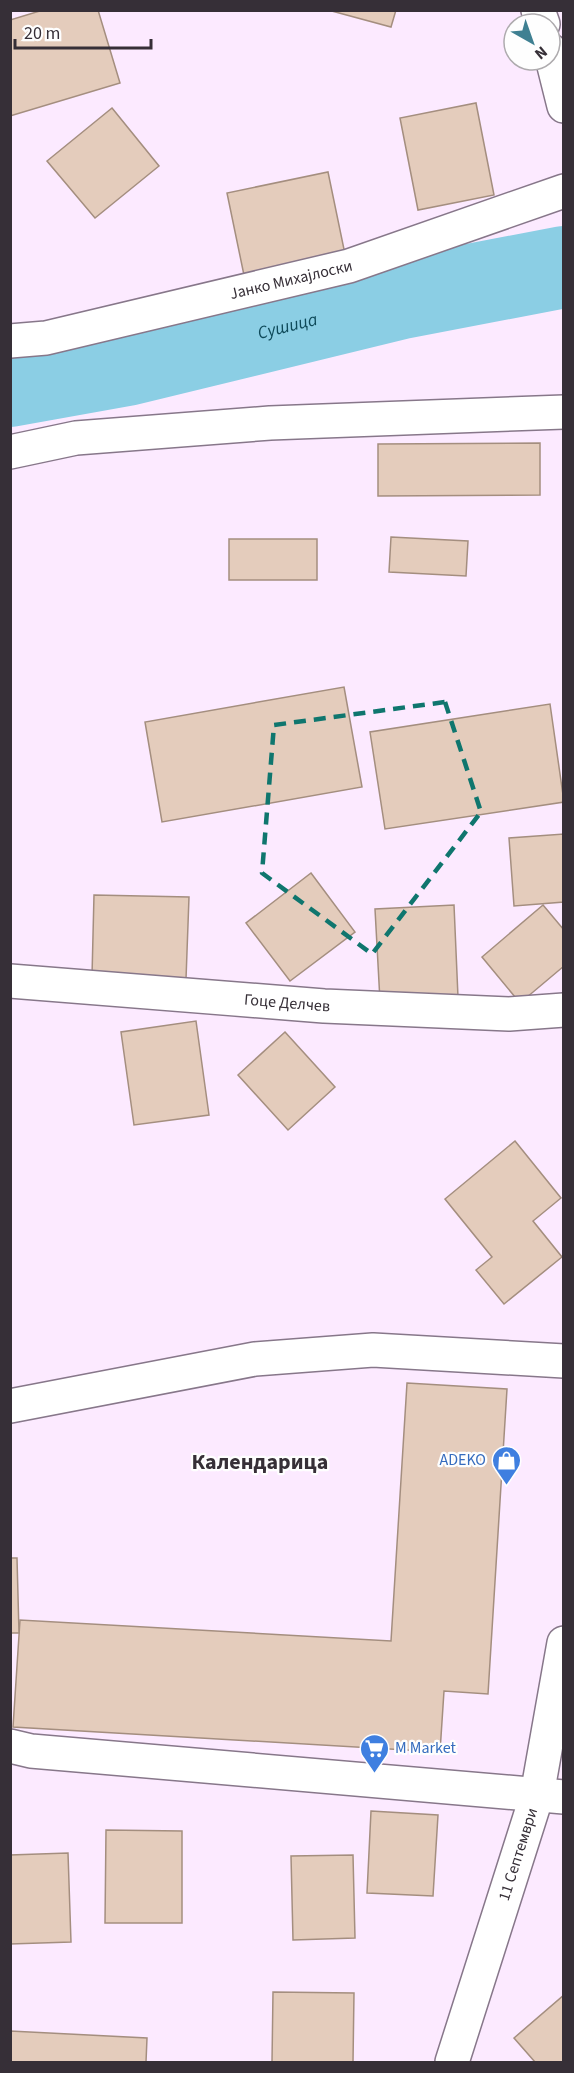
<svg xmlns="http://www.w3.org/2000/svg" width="574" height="2073" font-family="'Source Sans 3',sans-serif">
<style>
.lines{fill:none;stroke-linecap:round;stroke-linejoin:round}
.river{stroke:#8bcee4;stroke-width:82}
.building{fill:#e4ccbc;stroke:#a48e7f;stroke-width:1.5}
.minor-casing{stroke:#87778a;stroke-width:36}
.minor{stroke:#fff;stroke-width:33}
.marked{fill:none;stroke:#0f766e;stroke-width:4.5;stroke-dasharray:12 8;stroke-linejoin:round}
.labels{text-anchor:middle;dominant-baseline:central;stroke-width:4.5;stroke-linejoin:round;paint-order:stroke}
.street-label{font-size:16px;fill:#362f37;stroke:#fefefe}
.shop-label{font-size:16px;fill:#366cbe;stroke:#fefefe;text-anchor:end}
.water-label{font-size:18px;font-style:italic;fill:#0e4959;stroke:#fefefe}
.district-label{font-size:22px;font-weight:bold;fill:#362f37;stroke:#fefefe}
</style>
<rect width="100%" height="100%" fill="#fceaff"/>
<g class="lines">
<!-- river -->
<path class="river" id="s1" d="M10 386 127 365 402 298 564 267"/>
</g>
<!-- building -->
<g class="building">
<path d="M43 10H98L120 83 10 116V20Z"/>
<path d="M328 10H396L391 27Z"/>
<path d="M476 103 494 195 418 210 400 118Z"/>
<path d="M112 108 159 166 95 218 47 161Z"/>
<path d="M328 172 346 259 245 280 227 193Z"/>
<path d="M540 443V495L378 496V444Z"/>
<path d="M391 537 468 541 466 576 389 572Z"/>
<rect x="229" y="539" width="88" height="41"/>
<path d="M344 687 362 787 162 822 145 722Z"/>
<path d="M550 704 564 802 385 829 370 732Z"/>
<path d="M564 834V902L514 906 509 838Z"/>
<path d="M311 873 355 932 290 981 246 923Z"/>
<path d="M94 895 189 897 186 979 92 976Z"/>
<path d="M454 905 458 997 380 1001 375 909Z"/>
<path d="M543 905 564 930V966L520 1003 482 957Z"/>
<path d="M196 1021 209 1115 134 1125 121 1032Z"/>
<path d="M285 1032 335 1087 288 1130 238 1075Z"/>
<path d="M515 1141 561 1198 533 1221 562 1257 504 1304 476 1270 492 1257 445 1199Z"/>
<path d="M407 1383 507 1389 488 1694 444 1691 440 1752 13 1727 20 1620 391 1641Z"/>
<path d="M10 1558H17L19 1633H10Z"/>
<path d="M371 1811 438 1815 433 1896 367 1893Z"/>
<path d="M106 1830 182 1831V1923H105Z"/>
<path d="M68 1853 71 1942 10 1944V1855Z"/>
<path d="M353 1855 355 1938 293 1940 291 1856Z"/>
<path d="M273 1992 354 1993 353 2062H272Z"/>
<path d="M564 1995V2062H535L514 2038Z"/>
<path d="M10 2031 147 2038 146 2062H10Z"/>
</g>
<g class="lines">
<defs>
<g id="minor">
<path d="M538 10 543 24"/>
<path d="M550 50 564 106"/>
<path id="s2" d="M10 341 46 338 349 266 564 191"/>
<path d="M10 452 76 438 270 423 564 412"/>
<path id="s3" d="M10 981 324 1006 509 1014 564 1010"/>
<path d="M10 1406 255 1359 373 1350 564 1361"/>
<path d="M10 1746 31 1751 564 1797"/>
<path id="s4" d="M452 2062 537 1795 564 1643"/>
</g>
</defs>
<!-- minor casing -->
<use href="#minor" class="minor-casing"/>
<!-- minor -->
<use href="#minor" class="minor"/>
</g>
<!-- marked area -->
<path class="marked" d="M445 702 481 812 372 954 262 873 274 725Z"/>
<!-- icons -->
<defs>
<symbol id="shop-pin" viewBox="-11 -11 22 30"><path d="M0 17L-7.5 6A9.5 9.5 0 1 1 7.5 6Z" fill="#3f7fe0" stroke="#fefefe"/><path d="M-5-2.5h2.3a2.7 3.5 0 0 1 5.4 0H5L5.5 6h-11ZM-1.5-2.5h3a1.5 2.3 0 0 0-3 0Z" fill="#fff"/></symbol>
<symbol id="supermarket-pin" viewBox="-11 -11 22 30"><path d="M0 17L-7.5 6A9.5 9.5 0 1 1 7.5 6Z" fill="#3f7fe0" stroke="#fefefe"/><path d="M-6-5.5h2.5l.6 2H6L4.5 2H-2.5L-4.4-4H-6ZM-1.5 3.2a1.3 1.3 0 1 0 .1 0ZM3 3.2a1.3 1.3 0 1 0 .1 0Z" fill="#fff"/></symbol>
</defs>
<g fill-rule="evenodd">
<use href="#shop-pin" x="490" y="1444" width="33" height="45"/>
<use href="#supermarket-pin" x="358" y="1732" width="33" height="45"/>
</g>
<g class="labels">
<!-- street labels -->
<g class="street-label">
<text stroke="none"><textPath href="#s2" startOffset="288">Јанко Михајлоски</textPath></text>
<text stroke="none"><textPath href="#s3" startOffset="278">Гоце Делчев</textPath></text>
<text stroke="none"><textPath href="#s4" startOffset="218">11 Септември</textPath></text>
</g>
<!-- shop labels -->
<g class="shop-label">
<text x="486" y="1460">ADEKO</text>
<text x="395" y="1748" text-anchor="start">M Market</text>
</g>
<!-- water labels -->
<g class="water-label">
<text stroke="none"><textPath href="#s1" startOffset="284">Сушица</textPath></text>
</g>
<!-- district labels -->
<g class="district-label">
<text x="260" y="1462">Календарица</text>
</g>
</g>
<!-- border -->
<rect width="574" height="2073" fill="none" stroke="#362f37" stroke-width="24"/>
<!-- north arrow -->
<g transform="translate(532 42) rotate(140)"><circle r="28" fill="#fefefe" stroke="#aeabae" stroke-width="1.5"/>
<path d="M0-4.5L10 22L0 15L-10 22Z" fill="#3f8092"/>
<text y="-9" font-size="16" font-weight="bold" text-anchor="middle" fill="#362f37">N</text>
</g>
<!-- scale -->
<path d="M15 39v9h136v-9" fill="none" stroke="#362f37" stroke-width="3"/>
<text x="24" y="39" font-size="18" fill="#362f37" stroke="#fefefe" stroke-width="4.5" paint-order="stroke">20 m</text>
</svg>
